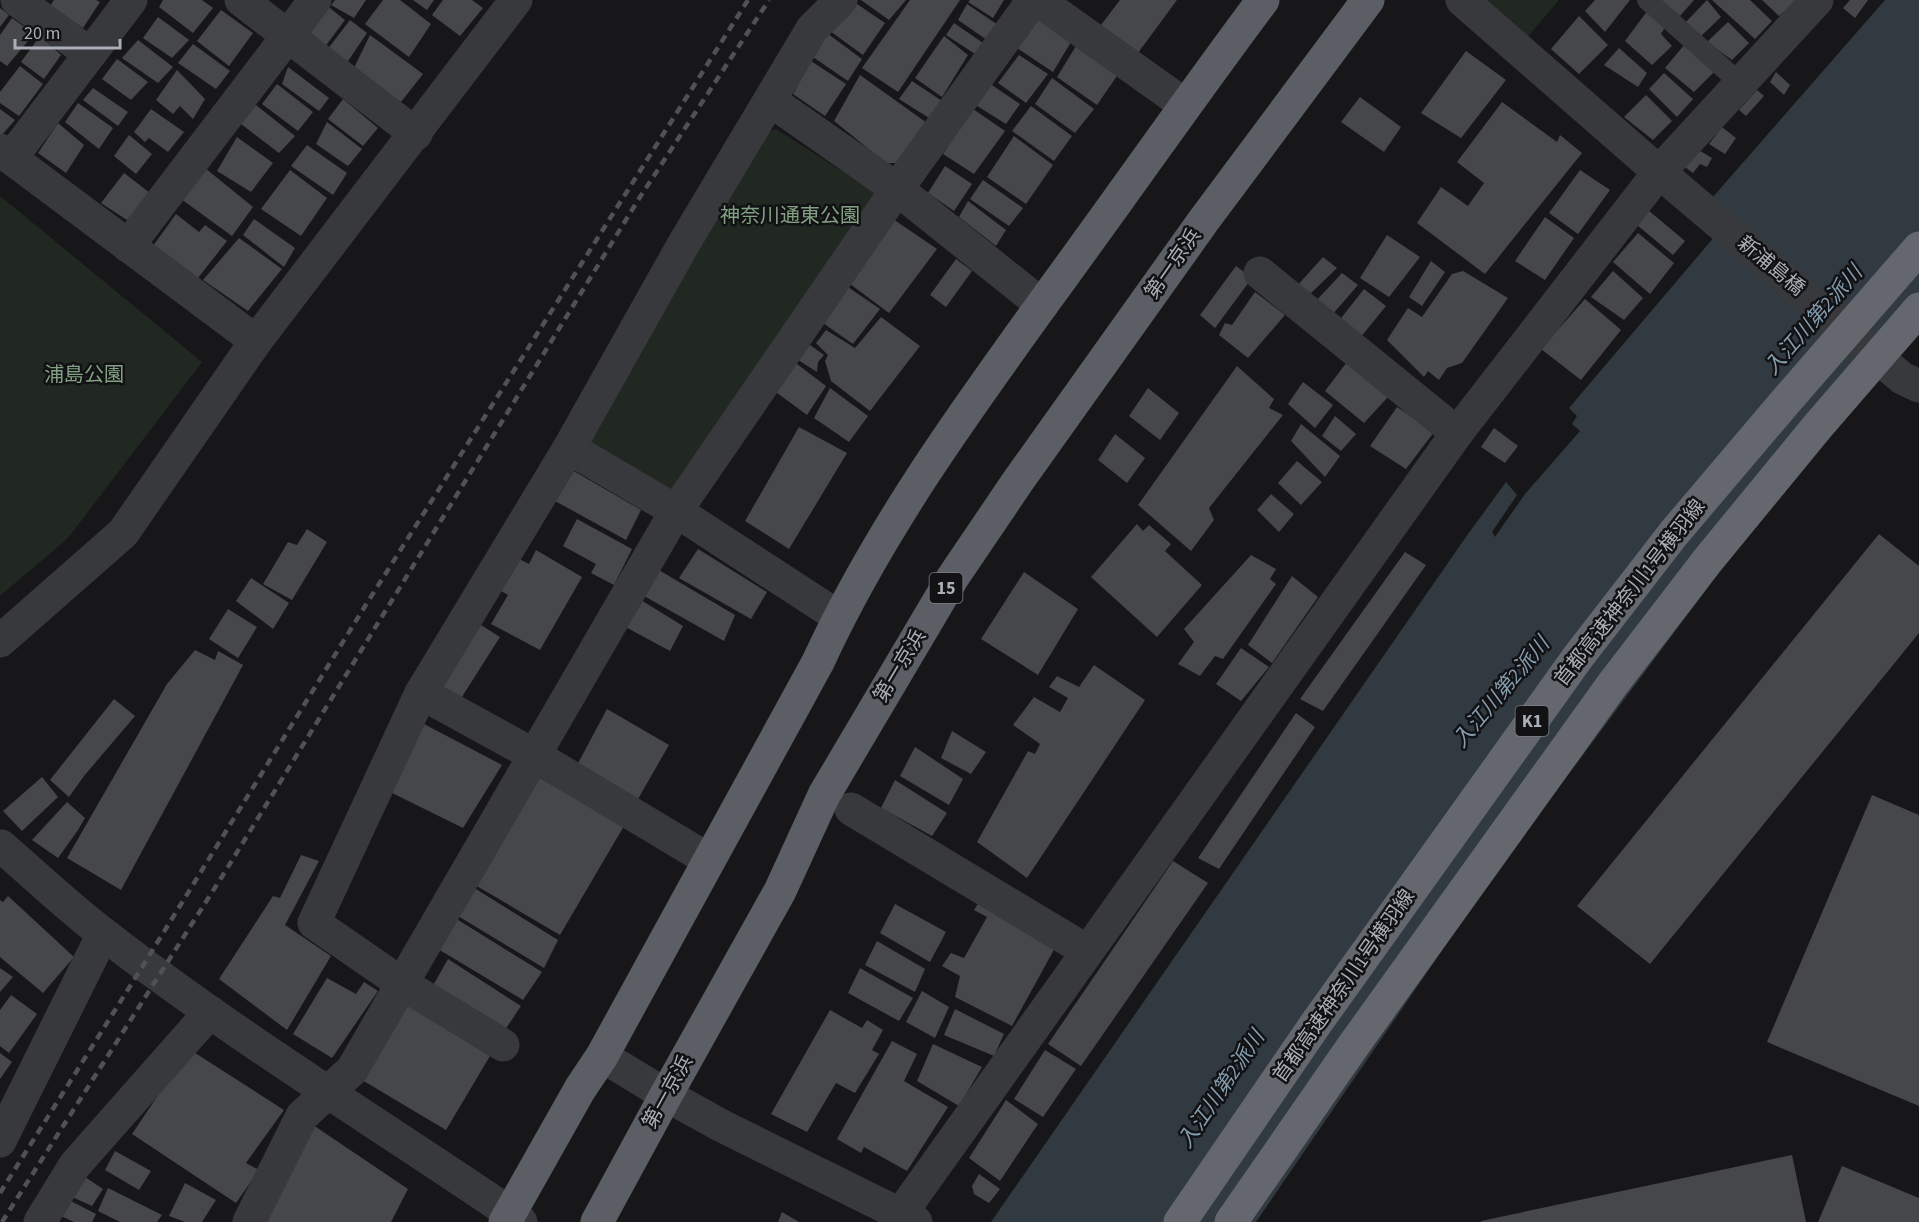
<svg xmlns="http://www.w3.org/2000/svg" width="1919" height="1222" font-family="'Source Sans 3','Noto Sans JP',sans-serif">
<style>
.green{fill:#212822}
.water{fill:#313a40}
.building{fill:#46474b}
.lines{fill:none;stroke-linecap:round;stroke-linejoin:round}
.service{stroke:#38393d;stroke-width:20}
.minor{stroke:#38393d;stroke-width:33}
.tertiary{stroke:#38393d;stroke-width:33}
.trunk{stroke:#5c5e65;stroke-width:33}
.rail{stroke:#4f5156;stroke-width:4.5;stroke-dasharray:8 6;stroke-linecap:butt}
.motorway-bridge{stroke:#65676e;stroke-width:33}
.labels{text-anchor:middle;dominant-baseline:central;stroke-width:5;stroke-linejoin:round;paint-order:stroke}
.shield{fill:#121214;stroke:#7c8086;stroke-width:1.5}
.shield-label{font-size:18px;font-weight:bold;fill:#aaafb7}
.park-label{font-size:20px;fill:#83a183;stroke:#121214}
.street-label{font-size:20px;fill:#aaafb7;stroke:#121214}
.water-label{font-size:21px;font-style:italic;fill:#849daf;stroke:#121214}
</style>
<rect width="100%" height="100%" fill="#171719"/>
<!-- green -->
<g class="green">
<path d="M1476 0H1559L1524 41Z"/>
<path d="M776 129 881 196 670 498 588 447 682 271 769 131Z"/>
<path d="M0 196 202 362 68 538 0 596Z"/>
</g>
<!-- water -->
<path class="water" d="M1885 0H1919V335L1758 520 1495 873 1256 1222H991L1468 534 1506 482 1517 495 1492 532 1495 537 1525 494 1580 431 1572 424 1577 416 1569 408 1732 216 1712 198Z"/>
<!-- building -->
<g class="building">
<path d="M54 0H96L100 2 83 28 50 6Z"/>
<path d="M163 0H202L213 8 193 33 159 7Z"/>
<path d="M335 0H366L354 18 331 5Z"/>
<path d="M383 0H400L431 24 409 57 365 24Z"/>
<path d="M413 0H434L427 10Z"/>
<path d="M443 0H472L483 8 460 36 432 15Z"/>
<path d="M861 0H906L889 20Z"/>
<path d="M910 0H960L898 92 862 68Z"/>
<path d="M970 0H1004L993 18 968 2Z"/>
<path d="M1120 0H1177L1135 57 1098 29Z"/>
<path d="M1595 0H1630L1605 32 1585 11Z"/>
<path d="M1661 0H1694L1680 16Z"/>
<path d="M1707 0 1721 17 1700 37 1684 24Z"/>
<path d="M1712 0H1750L1772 21 1755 39Z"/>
<path d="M1762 0H1798L1779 16Z"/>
<path d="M1850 0H1868L1855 18 1843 8Z"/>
<path d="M854 2 885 23 863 55 830 31Z"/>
<path d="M967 4 998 25 987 40 958 20Z"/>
<path d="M326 5 345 20 321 52 302 35Z"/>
<path d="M0 8 9 15 0 27Z"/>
<path d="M221 10 253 33 229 66 197 41Z"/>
<path d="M1648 10 1665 27 1661 34 1672 46 1652 65 1625 41Z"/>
<path d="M1037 16 1071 42 1053 72 1017 48Z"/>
<path d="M1579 16 1608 45 1579 74 1551 49Z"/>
<path d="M158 17 189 40 172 58 143 38Z"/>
<path d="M12 18 34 34 7 66 0 61V35Z"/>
<path d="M350 20 367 33 346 64 327 50Z"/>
<path d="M1728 22 1749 43 1732 60 1707 42Z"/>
<path d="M954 23 983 43 975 54 946 35Z"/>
<path d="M824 31 862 59 848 81 810 55Z"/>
<path d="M370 35 423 74 401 102 353 70Z"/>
<path d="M40 36 61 55 44 79 21 62Z"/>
<path d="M944 36 968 55 942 97 915 78Z"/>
<path d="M138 40 173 67 158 83 122 58Z"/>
<path d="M193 44 230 71 216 89 178 63Z"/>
<path d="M1685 44 1714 72 1694 92 1665 68Z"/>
<path d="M1076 46 1119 73 1097 105 1057 77Z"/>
<path d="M1619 48 1647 73 1638 87 1604 65Z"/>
<path d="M1466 51 1506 80 1461 138 1421 113Z"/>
<path d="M1019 55 1048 74 1026 103 998 83Z"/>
<path d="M117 59 148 82 131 100 102 79Z"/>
<path d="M811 61 846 84 825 116 793 94Z"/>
<path d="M20 66 43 84 19 116 0 103V92Z"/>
<path d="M288 67 329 98 319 111 282 84Z"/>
<path d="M177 70 205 99 193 119 180 106 173 114 156 100Z"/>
<path d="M1776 72 1790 85 1784 95 1770 82Z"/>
<path d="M1664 73 1693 99 1677 117 1649 89Z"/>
<path d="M860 75 927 123 899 163H886L834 121Z"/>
<path d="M1052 78 1094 109 1075 133 1035 104Z"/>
<path d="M912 81 942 101 929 118 899 99Z"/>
<path d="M989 83 1020 104 1006 124 974 104Z"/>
<path d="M277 84 313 112 298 131 262 104Z"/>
<path d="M93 88 128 112 118 126 83 100Z"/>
<path d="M1757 90 1764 96 1746 116 1739 110Z"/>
<path d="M1646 95 1672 121 1653 140 1624 117Z"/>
<path d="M1360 97 1401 127 1384 152 1341 122Z"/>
<path d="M343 99 378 128 363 146 328 119Z"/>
<path d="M1502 102 1557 142 1560 135 1582 153 1485 274 1417 223 1441 187 1468 206 1484 183 1457 162Z"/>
<path d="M78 103 113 128 99 149 65 122Z"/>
<path d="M256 105 295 136 279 153 241 124Z"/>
<path d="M1031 106 1072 136 1054 161 1012 131Z"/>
<path d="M0 109 15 120 0 137Z"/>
<path d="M151 109 184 132 168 152 149 138 145 142 134 132Z"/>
<path d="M973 109 1005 131 974 174 943 154Z"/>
<path d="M327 122 362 149 348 166 316 144Z"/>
<path d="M58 123 84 145 66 173 38 153Z"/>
<path d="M1722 127 1736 138 1725 154 1709 144Z"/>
<path d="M129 135 152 154 136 174 114 156Z"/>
<path d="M1014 136 1053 165 1026 204 987 177Z"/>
<path d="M237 137 273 163 251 192 217 171Z"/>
<path d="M307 145 347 173 333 195 291 166Z"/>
<path d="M1697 149 1712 158 1707 167 1700 164 1693 173 1682 165Z"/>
<path d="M945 166 972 184 954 211 928 193Z"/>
<path d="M205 168 253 207 232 236 181 199Z"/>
<path d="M290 170 327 198 301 236 261 209Z"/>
<path d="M1580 170 1610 190 1578 234 1549 213Z"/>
<path d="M124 173 150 193 127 220 101 203Z"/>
<path d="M983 180 1023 208 1009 226 970 199Z"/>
<path d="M968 201 1006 230 996 246 959 217Z"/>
<path d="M1648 210 1685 241 1673 255 1637 225Z"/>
<path d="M176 214 199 232 205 225 227 241 198 278 153 246Z"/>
<path d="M1545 217 1574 238 1545 280 1515 261Z"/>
<path d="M254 219 295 248 284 267 243 235Z"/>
<path d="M893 219 937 249 889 313 850 284Z"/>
<path d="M1638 233 1674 263 1650 294 1613 262Z"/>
<path d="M1387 235 1420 257 1389 297 1360 278Z"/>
<path d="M239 238 282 269 248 311 203 280Z"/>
<path d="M1323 257 1337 268 1307 297 1296 287Z"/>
<path d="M956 259 972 271 946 307 930 295Z"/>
<path d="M1431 261 1445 272 1422 306 1409 297Z"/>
<path d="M1236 266 1252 278 1215 328 1200 315Z"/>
<path d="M1463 271 1508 298 1462 363 1447 368 1439 380 1428 371 1424 377 1387 340 1408 308 1422 317 1452 274Z"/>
<path d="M1613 271 1643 298 1624 320 1591 297Z"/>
<path d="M1342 273 1358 285 1332 315 1315 302Z"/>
<path d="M848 287 880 309 853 344 823 323Z"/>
<path d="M1364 289 1386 306 1360 338 1338 322Z"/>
<path d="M1255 292 1285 315 1248 358 1219 335 1225 323 1232 325Z"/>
<path d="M1585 299 1621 330 1581 380 1541 349Z"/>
<path d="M881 317 920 346 870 411 831 381 825 361 828 355 816 343 826 330 855 348Z"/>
<path d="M810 345 824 355 818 362 817 372 798 360Z"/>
<path d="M793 361 826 386 807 415 773 390Z"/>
<path d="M1347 362 1388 397 1364 423 1325 391Z"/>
<path d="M1237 366 1274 399 1269 408 1283 415 1209 508 1214 520 1191 551 1138 505Z"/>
<path d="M1303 382 1333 405 1315 428 1288 404Z"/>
<path d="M830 388 868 416 849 442 814 418Z"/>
<path d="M1148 388 1179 413 1160 440 1129 416Z"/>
<path d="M1397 407 1434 432 1406 469 1370 446Z"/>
<path d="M1335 416 1356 434 1341 451 1322 436Z"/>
<path d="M1301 424 1340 456 1325 477 1291 441Z"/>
<path d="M799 427 847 453 789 549 745 521Z"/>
<path d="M1494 428 1518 446 1505 463 1481 447Z"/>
<path d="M1115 434 1145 458 1127 483 1098 460Z"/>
<path d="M1297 461 1322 482 1301 505 1278 483Z"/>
<path d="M572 470 641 510 626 540 555 501Z"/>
<path d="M1271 494 1294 514 1279 532 1257 510Z"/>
<path d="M577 519 632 549 614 585 591 573 596 564 563 546Z"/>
<path d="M1137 524 1143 531 1149 525 1171 544 1165 551 1202 585 1157 637 1091 577Z"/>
<path d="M307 529 327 542 292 600 263 584 288 542 297 545Z"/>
<path d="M1879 534 1919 566V633L1650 964 1577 906Z"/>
<path d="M698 549 767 592 751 619 679 578Z"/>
<path d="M536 550 582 577 540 650 491 624 508 595 499 590 519 559 529 564Z"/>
<path d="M1405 552 1426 565 1323 711 1300 699Z"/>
<path d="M1251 555 1276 569 1270 579 1276 584 1223 659 1215 656 1200 676 1178 664 1194 642 1184 629Z"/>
<path d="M652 566 735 615 724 641 637 592Z"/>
<path d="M1024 572 1078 609 1038 675 981 639Z"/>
<path d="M1292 576 1318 597 1272 663 1248 645Z"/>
<path d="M251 578 289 603 273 629 236 601Z"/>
<path d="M636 597 683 626 670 651 620 624Z"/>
<path d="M228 609 257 627 238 658 209 639Z"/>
<path d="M476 622 500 637 460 700 441 690Z"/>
<path d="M1241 648 1269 667 1241 701 1216 684Z"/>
<path d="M195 650 215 660 218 651 243 665 121 890 67 858 167 684Z"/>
<path d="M1094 665 1145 700 1027 878 977 842 1028 751 1035 754 1040 744 1013 725 1034 697 1060 712 1068 698 1049 687 1057 676 1079 687Z"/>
<path d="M114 699 135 716 84 776 69 797 50 780Z"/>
<path d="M607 709 669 745 638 799 576 767Z"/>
<path d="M1296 713 1315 727 1219 869 1198 858Z"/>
<path d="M424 724 502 765 463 828 388 791Z"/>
<path d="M952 731 986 752 971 774 941 758Z"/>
<path d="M915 747 963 779 949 805 900 776Z"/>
<path d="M42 777 58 797 22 831 3 811Z"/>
<path d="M538 777 624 826 560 935 475 885Z"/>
<path d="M895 780 947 813 932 836 881 808Z"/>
<path d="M1872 795 1919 815V1106L1767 1042Z"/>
<path d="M67 802 85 818 78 830 58 858 32 840Z"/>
<path d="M301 855 319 861 285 925 331 956 287 1030 219 979 273 896 280 898Z"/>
<path d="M1173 861 1208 883 1081 1066 1048 1044Z"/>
<path d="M471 886 558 940 544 968 453 913Z"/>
<path d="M8 896 74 957 43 993 0 957V900L3 902Z"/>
<path d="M981 899 1056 946 1012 1026 955 997 960 976 942 966 951 953 964 958 987 917 974 910Z"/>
<path d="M895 904 946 932 930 962 880 933Z"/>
<path d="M455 918 542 972 523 1000 438 949Z"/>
<path d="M877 941 925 969 915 992 865 965Z"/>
<path d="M448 959 521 1006 503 1033 431 989Z"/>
<path d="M0 968 13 977 0 992Z"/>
<path d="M860 968 913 998 899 1021 848 993Z"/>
<path d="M327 978 356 994 364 982 378 991 332 1058 293 1034Z"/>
<path d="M922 991 949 1007 935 1038 906 1022Z"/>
<path d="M11 995 37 1014 9 1053 0 1046V1010Z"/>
<path d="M403 1002 490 1056 446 1130 357 1077Z"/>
<path d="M955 1009 1004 1034 994 1056 944 1035Z"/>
<path d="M830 1010 862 1028 867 1020 883 1030 872 1050 879 1054 855 1093 836 1083 807 1132 771 1114Z"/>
<path d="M892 1041 917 1054 904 1081 948 1107 907 1171 864 1147 861 1153 837 1139Z"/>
<path d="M933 1044 982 1067 959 1106 917 1081Z"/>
<path d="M189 1049 284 1110 246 1163 259 1170 236 1203 132 1134Z"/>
<path d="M1045 1050 1076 1069 1043 1117 1014 1099Z"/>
<path d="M0 1053 12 1062 0 1079Z"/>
<path d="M1006 1100 1038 1124 1000 1181 969 1158Z"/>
<path d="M313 1125 408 1189 391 1222H264Z"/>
<path d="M115 1151 151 1171 139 1190 105 1170Z"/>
<path d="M1792 1155 1806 1222H1481V1221Z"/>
<path d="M1842 1166 1919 1198V1222H1818Z"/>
<path d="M979 1174 1000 1189 989 1203 974 1194 972 1186Z"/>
<path d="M82 1175 103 1189 92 1206 72 1197Z"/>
<path d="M185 1183 216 1200 202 1222H185L169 1216Z"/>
<path d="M108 1188 162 1215 157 1222H120L98 1211Z"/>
<path d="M67 1199 96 1214 92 1222H74L59 1215Z"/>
<path d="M782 1212 799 1222H778Z"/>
</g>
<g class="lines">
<!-- service -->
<path class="service" d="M1647 0 1740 83"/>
<!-- minor -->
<g class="minor">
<path d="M17 0 90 54"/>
<path d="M241 0 416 134"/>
<path d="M1038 0 1185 105"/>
<path d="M1462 0 1659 172 1902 378 1919 386"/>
<path d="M771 101 897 189 1042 305"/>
<path d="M0 150 256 341"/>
<path d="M11 158 131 0"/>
<path d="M128 246 315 0"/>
<path d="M1260 273 1457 433"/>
<path d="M569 448 676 511 839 617"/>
<path d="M0 641 123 533 256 341 516 0"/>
<path d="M421 693 534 755 709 860"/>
<path d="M851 809 1087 951"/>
<path d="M503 1045 401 983 314 923 421 693 569 448 683 245 812 29 841 0"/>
<path d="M602 1056 666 1095 722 1126 916 1222"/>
<path d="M327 1093 352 1070 676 511 897 189 1033 0"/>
<path d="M0 1141 103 934"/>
<path d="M40 1222 75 1165 210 1012"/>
<path d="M895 1222 1457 433 1659 172 1817 0"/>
</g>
<!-- tertiary -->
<g class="tertiary">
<path d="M1 846C36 876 69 908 105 935 235 1036 375 1121 510 1213L521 1222"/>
<path d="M249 1222 302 1116 327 1093"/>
</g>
<!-- trunk -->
<g class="trunk">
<path d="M505 1222 580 1089 602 1056 818 662C882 523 974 399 1063 276 1130 184 1195 91 1263 0"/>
<path d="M597 1222 666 1095 780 891 824 795 953 577 1018 481 1204 220 1368 0"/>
</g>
<!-- rail -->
<g class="rail">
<path d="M0 1193 144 964 362 611 748 0"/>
<path d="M2 1222 223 875 640 197 769 0"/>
</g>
<!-- motorway-bridge -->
<g class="motorway-bridge">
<path d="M1180 1222 1317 1022 1578 657 1674 533 1786 401 1919 248"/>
<path d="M1231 1222 1353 1046 1612 685 1708 560 1818 426 1919 309"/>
</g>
</g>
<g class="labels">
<!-- shield labels -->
<g class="shield">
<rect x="929.5" y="573" width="33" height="30" rx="4.5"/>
<rect x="1515.5" y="706" width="33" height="30" rx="4.5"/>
</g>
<g class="shield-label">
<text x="946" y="588">15</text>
<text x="1532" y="721">K1</text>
</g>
<!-- park labels -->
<g class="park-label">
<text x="790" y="216">神奈川通東公園</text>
<text x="84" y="375">浦島公園</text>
</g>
<!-- street labels -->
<g class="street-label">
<text transform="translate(1173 264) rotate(-55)">第一京浜</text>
<text transform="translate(1771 266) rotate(40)">新浦島橋</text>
<text transform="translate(1630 593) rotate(-52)">首都高速神奈川1号横羽線</text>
<text transform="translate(900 666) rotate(-59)">第一京浜</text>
<text transform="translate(1344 986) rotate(-55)">首都高速神奈川1号横羽線</text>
<text transform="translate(668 1092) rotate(-61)">第一京浜</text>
</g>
<!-- water labels -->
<g class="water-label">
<text transform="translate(1813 320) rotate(-49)">入江川第2派川</text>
<text transform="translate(1501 692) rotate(-50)">入江川第2派川</text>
<text transform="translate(1221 1089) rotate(-56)">入江川第2派川</text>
</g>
</g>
<!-- scale -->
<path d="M15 39v9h105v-9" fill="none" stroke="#aaafb7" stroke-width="3"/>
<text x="24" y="39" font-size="18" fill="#aaafb7" stroke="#121214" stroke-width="4.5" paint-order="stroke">20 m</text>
</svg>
